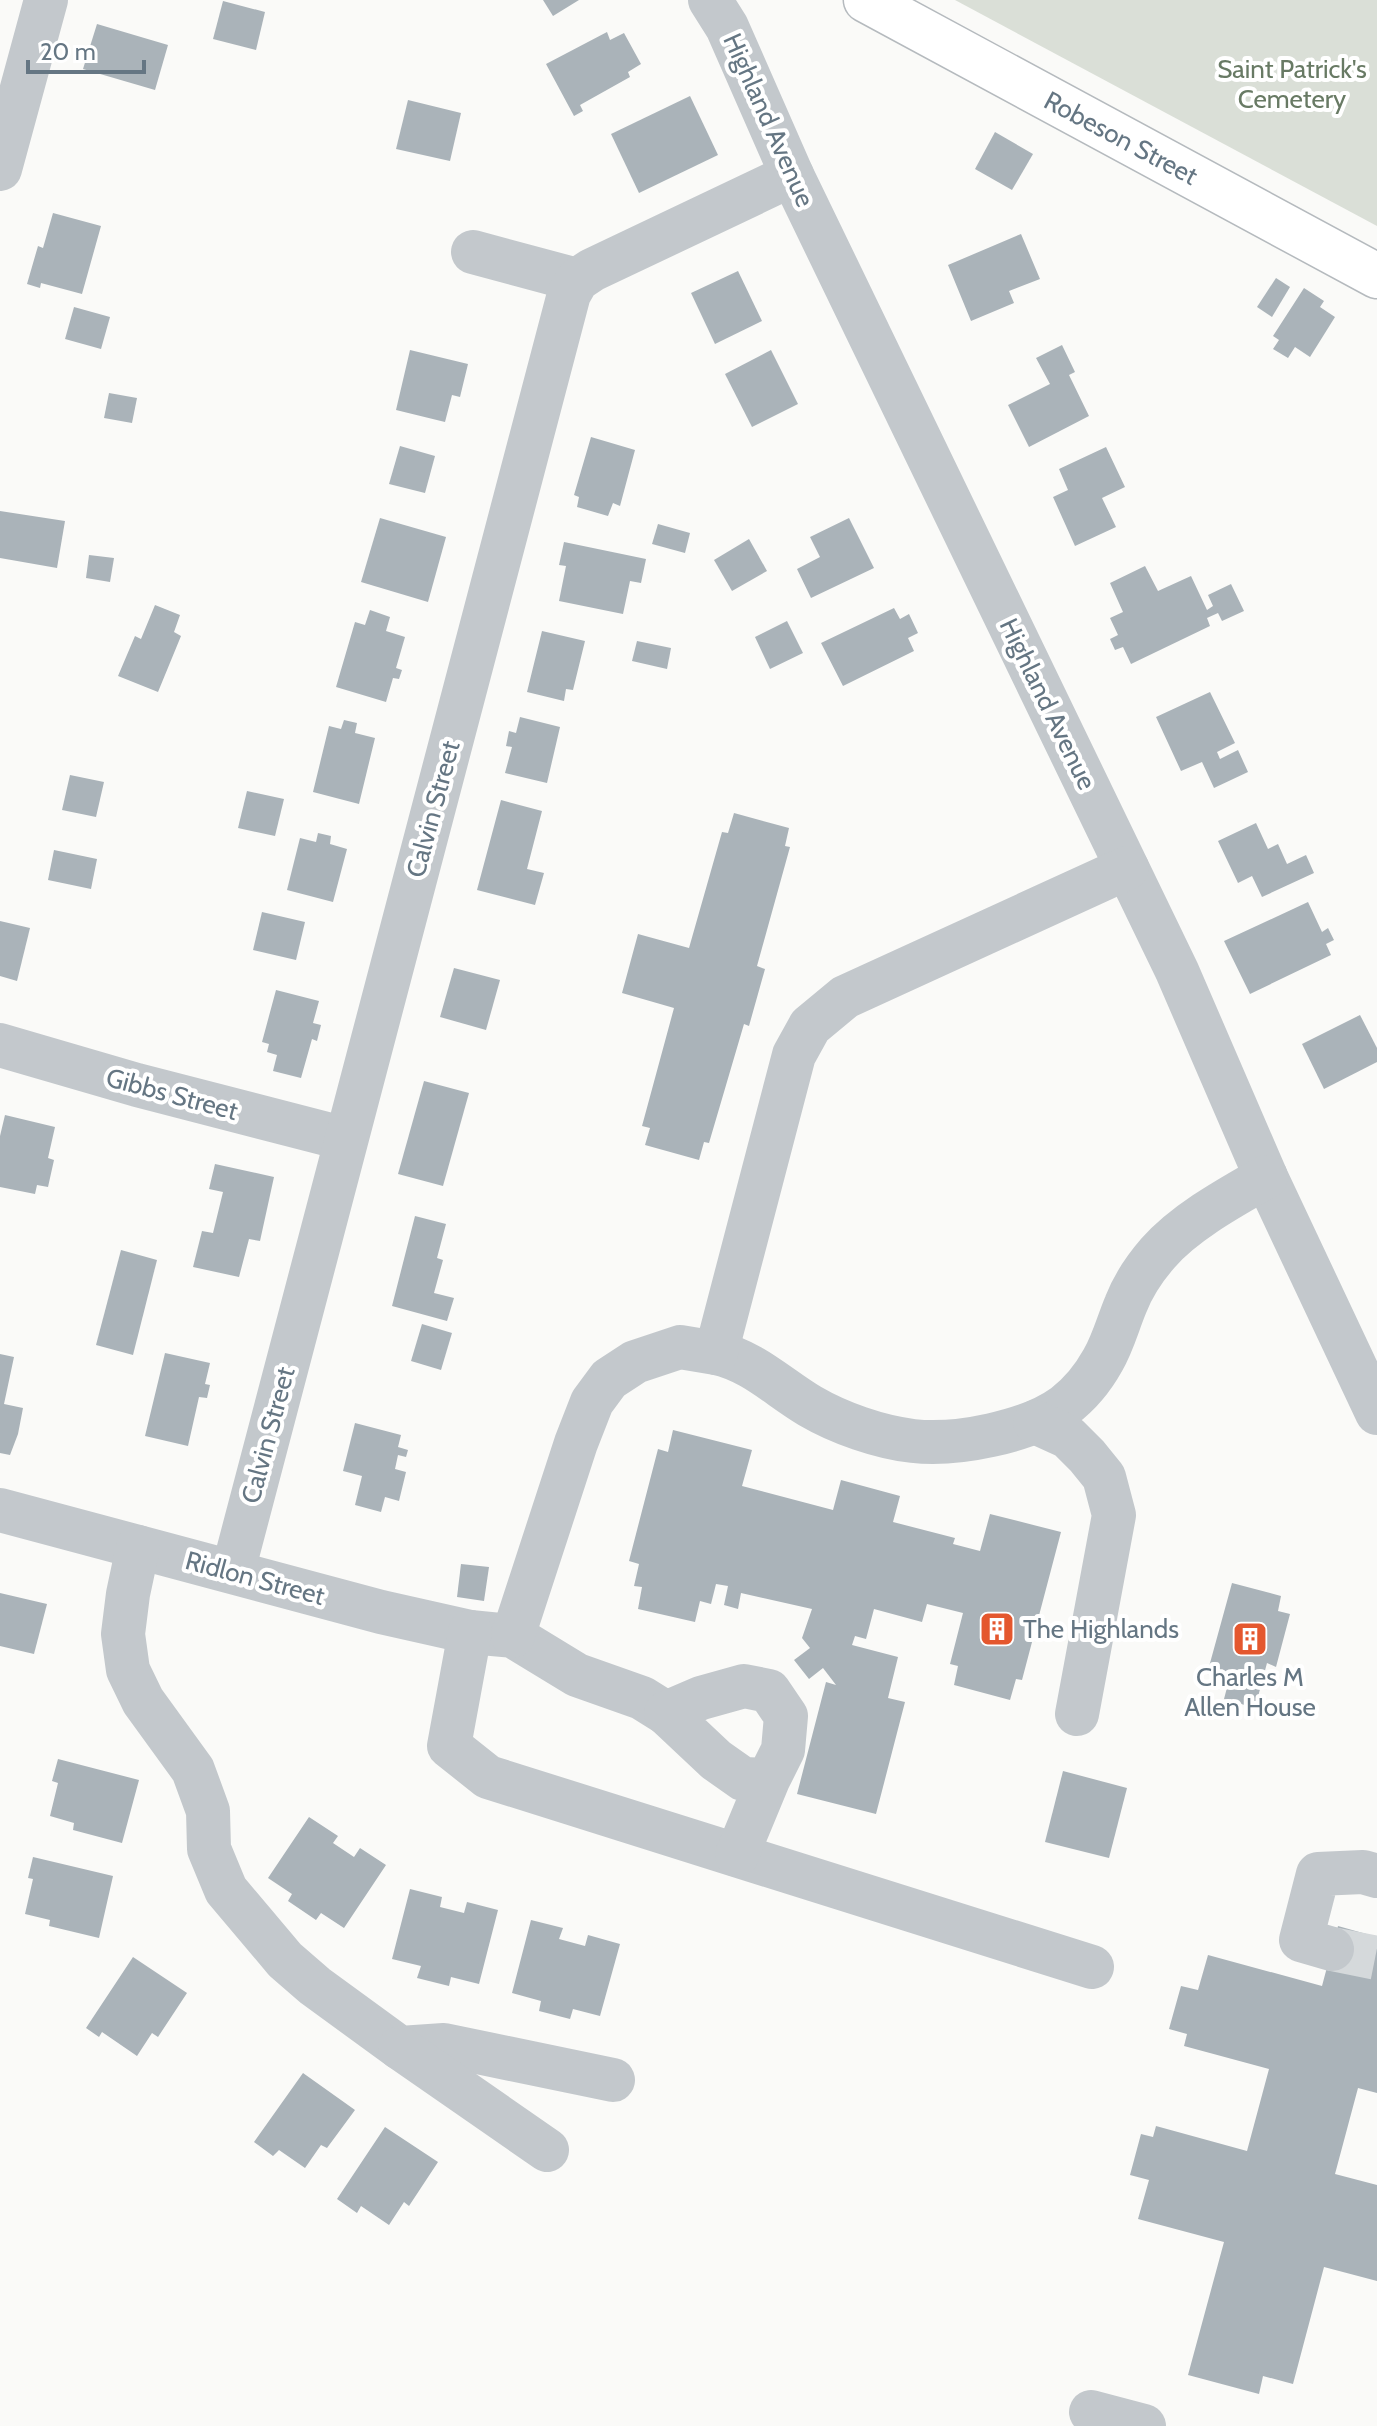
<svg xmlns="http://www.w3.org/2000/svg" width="1377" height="2426" font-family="Cabin,sans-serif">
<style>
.green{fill:#dadfd7}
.building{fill:#aab3b9}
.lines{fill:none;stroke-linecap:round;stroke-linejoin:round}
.minor-tunnel{stroke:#d5d9db;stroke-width:44;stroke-dasharray:44 22;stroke-linecap:butt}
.major-casing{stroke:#b5babe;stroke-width:47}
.minor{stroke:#c3c8cc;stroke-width:44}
.major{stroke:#fff;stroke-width:44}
.labels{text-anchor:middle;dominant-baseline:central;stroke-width:8;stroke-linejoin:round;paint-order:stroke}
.park-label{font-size:26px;fill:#687a64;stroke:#fff}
.street-label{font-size:26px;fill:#657683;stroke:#fff}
.poi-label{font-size:26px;fill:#657683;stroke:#fff;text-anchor:start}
</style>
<rect width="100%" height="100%" fill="#fafaf8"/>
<!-- green -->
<path class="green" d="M955 0H1377V226Z"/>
<!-- building -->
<g class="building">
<path d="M543 0H579L553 16Z"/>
<path d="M223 1 265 12 256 50 213 39Z"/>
<path d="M97 24 168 45 155 90 83 69Z"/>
<path d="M607 32 610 40 624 33 641 64 628 72 630 77 580 105 583 111 574 116 546 64Z"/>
<path d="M690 96 718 155 639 193 611 134Z"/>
<path d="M408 100 461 113 450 161 396 149Z"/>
<path d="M995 132 1033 154 1012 190 975 169Z"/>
<path d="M53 213 101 226 82 294 41 283 40 288 27 284 38 246 43 248Z"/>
<path d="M1021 234 1040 279 1009 291 1014 303 971 321 948 265Z"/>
<path d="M738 271 762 321 715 344 691 293Z"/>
<path d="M1276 278 1290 287 1272 317 1257 307Z"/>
<path d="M1304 288 1324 301 1320 307 1335 317 1310 357 1295 347 1288 358 1273 349 1279 340 1273 336Z"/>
<path d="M74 307 110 317 101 349 65 339Z"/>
<path d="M1062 345 1075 372 1069 375 1089 416 1029 447 1008 405 1050 384 1036 358Z"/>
<path d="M410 350 468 364 460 397 452 395 445 422 396 410Z"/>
<path d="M771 350 798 404 752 427 725 374Z"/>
<path d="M109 393 137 398 132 423 104 418Z"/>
<path d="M591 437 635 450 620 506 613 503 608 516 577 507 579 497 574 495Z"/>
<path d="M400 446 435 456 425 493 389 484Z"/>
<path d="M1106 447 1125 487 1102 498 1116 527 1075 546 1053 497 1068 490 1059 469Z"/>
<path d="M0 511 65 521 57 568 0 558Z"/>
<path d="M380 518 446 537 428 602 361 582Z"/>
<path d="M849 518 874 568 811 598 797 569 820 557 810 537Z"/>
<path d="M658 524 690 533 685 553 652 544Z"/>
<path d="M749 539 767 571 732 591 714 560Z"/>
<path d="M564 542 646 559 641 583 630 581 623 614 559 601 566 566 559 565Z"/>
<path d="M89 555 114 558 110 582 86 578Z"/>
<path d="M1145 566 1158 591 1191 576 1207 610 1213 606 1208 595 1231 584 1244 611 1222 621 1218 613 1207 618 1210 626 1131 664 1123 647 1115 650 1110 639 1118 635 1110 618 1123 612 1110 583Z"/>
<path d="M155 605 180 615 174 632 181 636 158 692 118 676 135 636 141 639Z"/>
<path d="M894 608 900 619 909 614 918 633 908 638 914 651 843 686 821 643Z"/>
<path d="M370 610 390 617 386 631 405 637 396 668 402 670 399 679 393 678 386 702 336 687 355 622 365 625Z"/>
<path d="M787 621 803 653 770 669 755 637Z"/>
<path d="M542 631 585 641 573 690 566 689 564 701 527 692Z"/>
<path d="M637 641 671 648 667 669 632 661Z"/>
<path d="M1210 692 1235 743 1217 752 1220 759 1238 750 1248 772 1214 788 1202 762 1181 771 1156 717Z"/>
<path d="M520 717 560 727 547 783 505 773 512 747 506 746 509 731 516 733Z"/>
<path d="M344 720 357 723 355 733 375 738 359 804 313 792 329 726 341 729Z"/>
<path d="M70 775 104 782 96 817 62 810Z"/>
<path d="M247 791 284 799 275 836 238 828Z"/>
<path d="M501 800 542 811 527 869 544 873 535 905 477 890Z"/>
<path d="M734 813 789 828 785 846 790 847 757 966 765 969 749 1026 744 1024 709 1143 704 1142 699 1160 645 1145 650 1128 642 1126 674 1008 622 993 638 934 689 948 722 832 728 833Z"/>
<path d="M1256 823 1268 849 1278 844 1287 864 1306 855 1314 873 1262 897 1252 876 1238 883 1218 841Z"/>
<path d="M318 833 331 836 330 844 347 849 333 902 287 890 300 838 316 842Z"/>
<path d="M54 850 97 859 91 889 48 880Z"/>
<path d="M1308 902 1322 932 1328 928 1334 940 1326 944 1331 955 1250 994 1224 941Z"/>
<path d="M262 912 305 922 296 960 253 950Z"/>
<path d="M0 921 30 928 17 981 0 976Z"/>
<path d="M454 968 500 980 486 1030 440 1017Z"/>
<path d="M276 990 319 1001 313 1023 321 1025 317 1041 312 1039 301 1078 273 1071 277 1055 267 1052 269 1044 262 1042Z"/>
<path d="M1360 1015 1377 1048V1062L1324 1089 1302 1044Z"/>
<path d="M424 1081 469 1093 443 1186 398 1174Z"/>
<path d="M5 1115 55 1127 48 1158 54 1160 48 1187 37 1185 35 1194 0 1187V1136Z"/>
<path d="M215 1164 274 1177 260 1241 249 1239 239 1277 193 1267 202 1231 213 1233 223 1192 209 1189Z"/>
<path d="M415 1216 446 1224 437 1258 443 1260 434 1293 454 1298 447 1321 392 1306Z"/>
<path d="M121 1250 157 1260 133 1355 96 1345Z"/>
<path d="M422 1324 452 1333 441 1370 411 1361Z"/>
<path d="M165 1353 210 1363 205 1384 210 1385 207 1398 199 1397 188 1446 145 1436Z"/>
<path d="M0 1354 14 1357 4 1404 23 1408 18 1434 10 1455 0 1453Z"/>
<path d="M355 1423 401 1435 398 1447 408 1450 406 1457 398 1455 395 1469 406 1472 399 1501 385 1497 381 1512 355 1505 362 1476 343 1471Z"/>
<path d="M673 1430 752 1450 742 1486 833 1510 841 1480 900 1496 893 1522 955 1538 953 1544 980 1551 990 1514 1061 1532 1022 1680 1016 1679 1010 1700 954 1685 958 1666 950 1664 963 1613 927 1604 922 1622 874 1609 866 1639 855 1636 852 1645 898 1657 888 1698 905 1702 876 1814 797 1794 826 1682 836 1685 823 1668 809 1679 794 1660 810 1648 802 1638 812 1609 741 1593 738 1609 724 1605 728 1586 716 1584 711 1604 700 1601 695 1622 638 1609 642 1587 634 1586 639 1564 629 1561 658 1449 668 1452Z"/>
<path d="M461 1564 489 1567 484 1601 457 1597Z"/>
<path d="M1232 1583 1281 1596 1278 1611 1290 1614 1276 1667 1267 1663 1255 1708 1224 1699 1229 1680 1207 1674Z"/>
<path d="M0 1593 47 1604 34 1654 0 1646Z"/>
<path d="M58 1759 139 1780 122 1843 73 1830 74 1823 50 1816 58 1783 52 1781Z"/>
<path d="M1063 1771 1127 1788 1109 1858 1045 1842Z"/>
<path d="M309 1817 338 1836 333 1843 354 1857 360 1848 386 1865 344 1928 321 1913 316 1920 288 1901 292 1894 268 1878Z"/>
<path d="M33 1857 113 1876 99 1938 49 1926 50 1920 25 1914 33 1879 28 1878Z"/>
<path d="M410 1889 442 1897 440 1907 464 1913 467 1902 498 1910 479 1984 451 1977 449 1986 417 1978 421 1966 392 1959Z"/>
<path d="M531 1920 563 1928 559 1939 585 1946 588 1935 620 1944 600 2016 573 2009 570 2019 539 2011 541 2001 512 1993Z"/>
<path d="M1338 1926 1377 1937V2093L1358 2088 1335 2174 1377 2185V2281L1324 2267 1293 2384 1263 2376 1259 2394 1188 2375 1224 2242 1138 2219 1149 2180 1130 2175 1141 2134 1153 2137 1156 2126 1247 2151 1269 2069 1184 2046 1187 2034 1169 2029 1181 1986 1198 1990 1208 1955 1322 1986Z"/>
<path d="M133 1957 187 1993 158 2037 152 2033 137 2056 102 2032 99 2037 86 2028Z"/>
<path d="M303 2073 355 2110 327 2148 321 2145 305 2168 279 2150 273 2156 254 2142Z"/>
<path d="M385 2127 438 2162 409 2206 404 2202 389 2225 361 2206 357 2213 337 2199Z"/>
</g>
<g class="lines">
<!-- minor-tunnel -->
<path class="minor-tunnel" d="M1332 1949 1377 1958"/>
<defs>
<path id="major" d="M866 0 1377 276"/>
</defs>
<!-- major casing -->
<use href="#major" class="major-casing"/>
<!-- minor -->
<g class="minor">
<path d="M710 0 727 27 792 175 1177 971 1266 1177 1377 1413"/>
<path d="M0 169 46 0"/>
<path d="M473 252 577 280"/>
<path d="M0 1045 137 1085 346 1139"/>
<path d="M716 1353C753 1361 778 1387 810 1406 839 1423 879 1437 913 1441 956 1446 1028 1432 1064 1406 1080 1394 1093 1378 1103 1360 1113 1343 1118 1323 1126 1304 1133 1286 1145 1268 1158 1253 1185 1222 1231 1197 1266 1177"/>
<path d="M1035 1422 1068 1437 1087 1456 1104 1477 1114 1515 1077 1714"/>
<path d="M0 1510 381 1612 470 1632 513 1636 577 1675 642 1698 666 1713"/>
<path d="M138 1547 128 1594 123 1634 128 1670 143 1701 193 1770 208 1811 209 1849 226 1890 285 1960 315 1986 400 2048 444 2045 613 2080"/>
<path d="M233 1571 569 294 577 280 592 270 792 175"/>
<path d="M470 1632 449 1746 488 1777 1092 1967"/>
<path d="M513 1636 576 1443 592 1402 609 1379 635 1362 680 1347 716 1353 794 1055 810 1026 845 997 1127 868"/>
<path d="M737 1855 768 1780 783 1750 786 1716 769 1691 744 1686 701 1698 666 1713 716 1760 743 1779 768 1780"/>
<path d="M1332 1949 1301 1940 1318 1874 1363 1872 1377 1876"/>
<path d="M400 2048 547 2150"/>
<path d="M1091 2412 1144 2426"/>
</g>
<!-- major -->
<use href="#major" class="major"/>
</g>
<!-- icons -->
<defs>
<symbol id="building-square" viewBox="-11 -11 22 22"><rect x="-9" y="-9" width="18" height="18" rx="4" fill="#e4572e" stroke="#fff"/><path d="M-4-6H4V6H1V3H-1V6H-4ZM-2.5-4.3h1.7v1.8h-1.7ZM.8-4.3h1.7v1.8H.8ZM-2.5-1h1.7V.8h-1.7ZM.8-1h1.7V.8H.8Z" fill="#fff"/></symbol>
</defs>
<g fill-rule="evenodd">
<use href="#building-square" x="977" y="1609" width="40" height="40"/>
<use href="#building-square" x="1230" y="1619" width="40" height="40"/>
</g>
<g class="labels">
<!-- park labels -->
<g class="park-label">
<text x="1292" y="69">Saint Patrick's<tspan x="1292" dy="30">Cemetery</tspan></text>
</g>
<!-- street labels -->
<g class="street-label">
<text transform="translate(769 120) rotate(66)">Highland Avenue</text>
<text transform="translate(1121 138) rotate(28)">Robeson Street</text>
<text transform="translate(1048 704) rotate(64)">Highland Avenue</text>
<text transform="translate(433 809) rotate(-75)">Calvin Street</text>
<text transform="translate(172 1094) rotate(15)">Gibbs Street</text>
<text transform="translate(268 1435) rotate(-75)">Calvin Street</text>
<text transform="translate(255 1578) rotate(15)">Ridlon Street</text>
</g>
<!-- poi labels -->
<g class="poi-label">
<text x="1023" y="1629">The Highlands</text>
<text x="1250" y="1677" text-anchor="middle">Charles M<tspan x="1250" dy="30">Allen House</tspan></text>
</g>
</g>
<!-- scale -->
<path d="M28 60v12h116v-12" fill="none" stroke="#657683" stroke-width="4"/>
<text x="40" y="60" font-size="24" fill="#657683" stroke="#ffffff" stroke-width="6" paint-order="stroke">20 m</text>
</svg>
